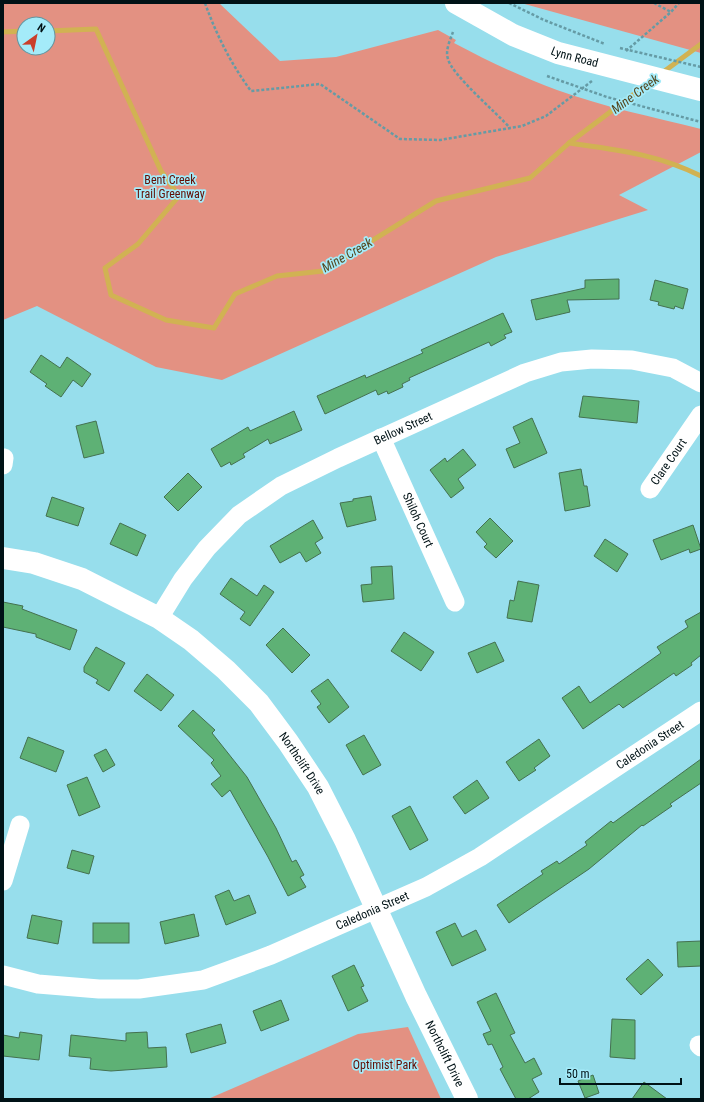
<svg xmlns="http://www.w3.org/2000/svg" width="704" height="1102" font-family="'Roboto Condensed',sans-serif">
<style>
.green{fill:#e39182;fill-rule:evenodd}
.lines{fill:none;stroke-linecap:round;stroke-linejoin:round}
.stream{stroke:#d1b253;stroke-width:5}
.building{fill:#5eb175;stroke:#447150}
.path{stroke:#659ba5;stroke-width:2.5;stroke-dasharray:3 2;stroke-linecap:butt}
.minor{stroke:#fff;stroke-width:19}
.tertiary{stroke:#fff;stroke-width:22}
.secondary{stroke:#fff;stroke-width:22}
.labels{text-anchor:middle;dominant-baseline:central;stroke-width:3.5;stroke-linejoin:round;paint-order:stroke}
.street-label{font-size:12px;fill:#001216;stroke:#a4ebf9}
.park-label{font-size:12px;fill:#620c02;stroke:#a4ebf9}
.water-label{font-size:13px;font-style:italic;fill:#54471f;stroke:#a4ebf9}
</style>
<rect width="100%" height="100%" fill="#97deec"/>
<!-- green -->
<g class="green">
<path d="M3 3H219L280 61 336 57 438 30 456 40 454 43C488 61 521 77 557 90 604 107 653 117 701 129V152L619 195 648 210 496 257 222 380 156 367 37 306 3 320ZM24 24H48V48H24Z"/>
<path d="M521 3H701V53Z"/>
<path d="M408 1027 441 1099H208L358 1034Z"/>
</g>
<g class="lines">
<!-- stream -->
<g class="stream">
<path d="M48 31 96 29 161 171 179 196 138 244 105 268 111 295 166 320 214 328 235 294 277 276 323 271 436 201 530 178 569 143 650 82"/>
<path d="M3 32 24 31"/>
<path d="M662 73 701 44"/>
<path d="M569 143C618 150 657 154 701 176"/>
</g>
</g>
<!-- building -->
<g class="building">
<path d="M619 279V299L567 300 570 312 536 320 531 300 585 288V280Z"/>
<path d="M655 280 688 289 683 309 675 306 674 309 658 305 659 302 650 300Z"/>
<path d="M503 313 512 332 504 335 506 338 491 346 489 342 480 346 409 378 410 380 402 384 403 387 388 394 387 391 378 395 376 390 325 414 317 396 365 375 366 378 423 353 421 350Z"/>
<path d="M41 355 60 368 67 357 91 374 82 387 73 380 61 397 45 386 47 384 30 372Z"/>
<path d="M583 396 639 401 637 423 579 417Z"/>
<path d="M294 411 302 430 270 444 268 439 243 454 245 457 231 465 230 462 221 467 211 449 248 427 250 431Z"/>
<path d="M532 418 547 453 514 468 506 449 520 443 513 427Z"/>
<path d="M96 421 104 453 84 458 76 426Z"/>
<path d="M463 449 476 465 458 479 464 488 451 498 430 470 445 458 447 462Z"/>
<path d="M581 469 584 486H587L590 506 565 511 559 473Z"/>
<path d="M188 473 202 487 178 511 164 497Z"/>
<path d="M371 496 376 520 347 527 340 503 353 501V499Z"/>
<path d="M52 497 84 508 78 526 46 516Z"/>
<path d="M490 518 513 541 496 558 484 547 487 544 476 532Z"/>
<path d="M313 520 323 538 315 543 321 553 306 562 300 552 280 563 270 546Z"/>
<path d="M120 523 146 535 137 556 110 544Z"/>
<path d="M693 525 701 549 690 553 689 549 661 560 653 540Z"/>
<path d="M605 539 628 554 617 572 594 556Z"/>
<path d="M392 566 394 599 363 602 361 585 372 584 371 567Z"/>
<path d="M231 578 257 596 264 585 274 592 250 626 240 619 245 612 220 594Z"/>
<path d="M518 581 539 585 532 622 507 618 510 600 514 601Z"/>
<path d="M3 602 23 606 22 609 77 630 70 650 36 637V634L3 627Z"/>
<path d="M701 612V655L691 663 692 665 676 676 674 673 623 708 619 704 583 729 562 698 579 686 590 703 661 653 657 647 688 627 685 621Z"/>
<path d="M283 628 310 655 292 673 266 645Z"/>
<path d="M404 632 434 652 421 671 391 651Z"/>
<path d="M495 642 504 661 477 673 468 653Z"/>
<path d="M96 647 125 663 109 691 96 683 98 680 84 672V667Z"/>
<path d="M147 674 174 695 161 711 134 691Z"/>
<path d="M328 679 349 707 329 723 317 707 321 704 311 691Z"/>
<path d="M193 710 215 730 212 733 247 777 276 828 292 862 296 860 304 875 300 877 306 887 288 896 268 857 230 790 222 797 211 784 221 776 211 763 214 760 178 726Z"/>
<path d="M364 735 381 765 363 775 346 745Z"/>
<path d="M28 737 64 751 56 772 20 758Z"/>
<path d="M539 739 550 756 534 768 536 770 519 781 506 762Z"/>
<path d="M106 749 115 765 103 772 94 755Z"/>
<path d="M701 759V783L670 804 672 806 643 826 642 825 589 869 509 923 497 905 543 874 541 871 557 861 559 864 587 845 585 842 611 821 613 823Z"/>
<path d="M87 777 100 807 79 816 67 785Z"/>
<path d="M477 780 489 798 465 814 453 797Z"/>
<path d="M410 806 428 840 410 850 392 816Z"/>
<path d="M72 850 94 856 89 874 67 868Z"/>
<path d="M229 890 234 901 249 895 256 913 226 925 215 896Z"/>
<path d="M194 914 199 936 165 944 160 922Z"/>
<path d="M32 915 62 921 58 944 27 938Z"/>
<rect x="93" y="923" width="36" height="20"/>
<path d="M455 923 462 937 476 930 486 950 452 966 436 932Z"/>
<path d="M701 941V966L678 967 677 942Z"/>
<path d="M648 959 663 975 641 995 626 979Z"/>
<path d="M354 965 364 986 361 987 368 1001 348 1011 332 976Z"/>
<path d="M496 993 515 1033 510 1035 525 1063 534 1058 542 1074 532 1079 539 1092 528 1099H516L500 1069 503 1067 492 1044 488 1045 483 1034 491 1031 477 1002Z"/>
<path d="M281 1000 289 1020 261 1031 253 1011Z"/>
<path d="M612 1019 635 1020V1059L610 1057Z"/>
<path d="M221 1024 226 1043 191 1053 186 1034Z"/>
<path d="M20 1032 42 1035 39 1060 3 1056V1035L19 1038Z"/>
<path d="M147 1032 148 1048 166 1047 167 1067 111 1071 90 1069 91 1058 69 1056 71 1035 126 1041V1033Z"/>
<path d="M593 1075 599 1093 585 1098 578 1081Z"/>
<path d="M644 1082 667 1099H632Z"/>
</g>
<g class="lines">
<!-- path -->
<g class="path">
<path d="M205 3C216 34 231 64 251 91L320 84 400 139 440 140 522 126 546 116 592 81"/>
<path d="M509 3 544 20 605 44"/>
<path d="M654 3 671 12"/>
<path d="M453 32C450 40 445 51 448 59 452 75 497 113 510 128"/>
<path d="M620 48 701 67"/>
<path d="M626 51 671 12 679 3"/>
<path d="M547 76 607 97 701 122"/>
</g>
<!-- minor -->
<g class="minor">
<path id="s1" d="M381 438 455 602"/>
<path d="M3 465 4 458"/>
<path id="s2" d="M650 489 701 415"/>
<path id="s3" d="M159 618 183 579 207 548 239 515 281 486 338 458 525 373 561 362 592 359 632 360 673 368 701 383"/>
<path d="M3 881 20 825"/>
<path id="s4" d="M3 975 38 984 99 989H139L203 980 271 955 426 887 480 857 701 711"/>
<path d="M699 1045 701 1047"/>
</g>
<!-- tertiary -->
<path class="tertiary" id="s5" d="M3 558 34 563 82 579 159 618 191 640 226 670 259 703 288 742 318 787 345 840 416 996 467 1099"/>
<!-- secondary -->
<path class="secondary" id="s6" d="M456 3 513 35 558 53 701 90"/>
</g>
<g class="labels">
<!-- street labels -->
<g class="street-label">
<text stroke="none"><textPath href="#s6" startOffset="131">Lynn Road</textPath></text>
<text stroke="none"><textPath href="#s3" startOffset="317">Bellow Street</textPath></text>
<text stroke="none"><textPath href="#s2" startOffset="33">Clare Court</textPath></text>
<text stroke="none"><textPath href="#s1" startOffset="90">Shiloh Court</textPath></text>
<text stroke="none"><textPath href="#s4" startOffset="709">Caledonia Street</textPath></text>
<text stroke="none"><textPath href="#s5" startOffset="374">Northclift Drive</textPath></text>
<text stroke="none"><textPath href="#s4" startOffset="385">Caledonia Street</textPath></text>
<text stroke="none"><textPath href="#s5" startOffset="698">Northclift Drive</textPath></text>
</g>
<!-- park labels -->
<g class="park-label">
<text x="170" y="180">Bent Creek<tspan x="170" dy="14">Trail Greenway</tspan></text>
<text x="385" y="1065">Optimist Park</text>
</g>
<!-- water labels -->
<g class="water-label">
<text transform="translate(635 94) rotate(-37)">Mine Creek</text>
<text transform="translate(347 255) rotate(-30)">Mine Creek</text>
</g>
</g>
<!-- border -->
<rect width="704" height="1102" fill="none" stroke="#001216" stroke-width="8"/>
<!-- north arrow -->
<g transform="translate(36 36) rotate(33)"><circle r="19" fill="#a4ebf9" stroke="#62949e"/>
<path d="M0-3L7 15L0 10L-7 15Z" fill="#ca3e2a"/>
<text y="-6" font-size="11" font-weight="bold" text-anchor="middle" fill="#001216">N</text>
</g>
<!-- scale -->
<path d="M560 1078v6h121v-6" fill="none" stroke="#001216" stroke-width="2"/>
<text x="566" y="1078" font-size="12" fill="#001216" stroke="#a4ebf9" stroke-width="3" paint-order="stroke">50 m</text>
</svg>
